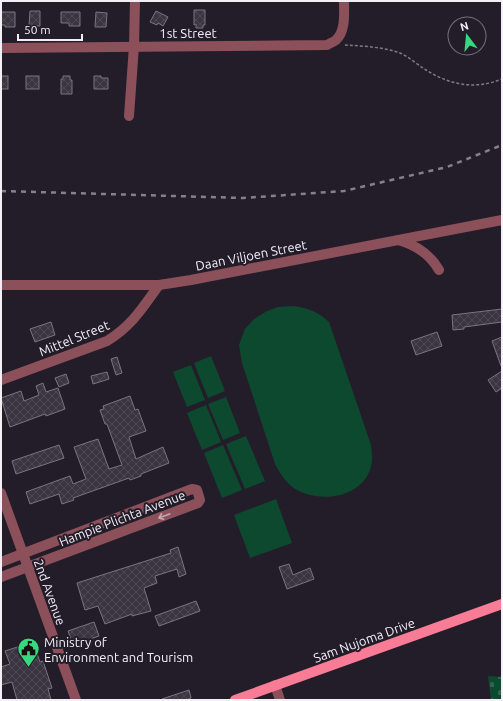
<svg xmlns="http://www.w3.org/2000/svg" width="503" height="701" font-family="Ubuntu,sans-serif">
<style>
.cemetery{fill:url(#cemetery-stones)}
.pitch{fill:#0d492f}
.building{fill:url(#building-cross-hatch);stroke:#7b7382}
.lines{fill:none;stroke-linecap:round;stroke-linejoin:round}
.path{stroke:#7f7a84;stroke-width:1.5;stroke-dasharray:3 2;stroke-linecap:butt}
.minor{stroke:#8c505b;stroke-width:10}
.major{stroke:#f97c96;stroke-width:10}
.rail{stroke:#85808a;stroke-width:2.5;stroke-dasharray:5 5;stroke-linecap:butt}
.oneway{stroke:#c5a7b1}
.labels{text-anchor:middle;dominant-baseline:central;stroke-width:4;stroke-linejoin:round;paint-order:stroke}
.street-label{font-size:13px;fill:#f3eff7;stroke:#231d29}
.poi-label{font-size:13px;fill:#f3eff7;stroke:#231d29;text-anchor:start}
</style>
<defs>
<pattern id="cemetery-stones" width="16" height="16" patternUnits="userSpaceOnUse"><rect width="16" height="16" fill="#0d492f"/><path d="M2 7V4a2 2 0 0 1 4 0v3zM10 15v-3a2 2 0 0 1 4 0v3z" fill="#31644e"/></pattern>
<pattern id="building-cross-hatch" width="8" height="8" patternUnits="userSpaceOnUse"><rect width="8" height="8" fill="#3b3441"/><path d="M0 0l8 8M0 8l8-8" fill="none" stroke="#4e4854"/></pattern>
</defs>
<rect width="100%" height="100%" fill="#231d29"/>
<!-- cemetery -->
<path class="cemetery" d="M488 676 502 677V700H491Z"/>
<!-- pitch -->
<g class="pitch">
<path d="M294 306C310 309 317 311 329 322L371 445C372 454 373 461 370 470 359 500 314 504 291 486 284 480 279 471 275 464L242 363 239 345 245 329 254 319 267 311 278 307Z"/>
<path d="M211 356 225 391 208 398 194 363Z"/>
<path d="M191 365 205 400 187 407 173 372Z"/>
<path d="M226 397 240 433 223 440 208 404Z"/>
<path d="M206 405 221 442 202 450 187 413Z"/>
<path d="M246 436 265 481 245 489 226 444Z"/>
<path d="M223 445 242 490 222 498 204 453Z"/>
<path d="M276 499 292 543 250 558 234 515Z"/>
</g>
<!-- building -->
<g class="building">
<path d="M194 10H205V25H203V28H196V24L194 25Z"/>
<path d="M30 11H40V26H29Z"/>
<path d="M156 11 168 17 163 26 158 23 157 25 150 22Z"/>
<path d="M1 12H15V27H5V25H1Z"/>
<path d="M61 12H80V26H69V23H61Z"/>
<path d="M96 12 107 13 106 27H95Z"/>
<rect x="1" y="76" width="7" height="13"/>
<rect x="26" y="76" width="13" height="13"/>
<path d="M63 76H70V80H72V94H61V79H63Z"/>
<path d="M94 76H101V78H108V89H94Z"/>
<path d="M502 309V322L464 327V329L453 330 452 315Z"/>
<path d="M51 322 55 335 35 342 30 329Z"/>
<path d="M437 332 442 346 416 355 411 341Z"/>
<path d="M502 337V366H501L492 341Z"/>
<path d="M117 357 122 373 116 375 111 359Z"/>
<path d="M502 371V388L496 392 488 380Z"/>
<path d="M107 372 109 379 93 384 91 376Z"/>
<path d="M66 374 69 383 59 387 55 378Z"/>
<path d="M43 383 46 392 58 388 65 409 46 416 45 414 10 427 1 398 21 391 24 401 39 395 36 386Z"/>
<path d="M130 396 135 410 138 409 146 431 129 437 136 459 163 447 169 463 141 474V476L130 480 129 478 73 498 74 500 62 504 59 494 30 504 26 492 70 476 73 484 86 479 74 447 98 439 109 469 122 465 107 424H105L100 410 104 409 103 406Z"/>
<path d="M59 445 64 458 16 474 12 461Z"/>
<path d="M178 547 186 574 179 577 177 569 155 576 157 583 144 588 151 611 132 616V614L105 624 98 606 85 610 77 583 171 553 170 550Z"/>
<path d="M289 564 293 575 310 568 314 579 287 589 279 567Z"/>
<path d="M196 601 200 611 159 626 155 616Z"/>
<path d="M94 622 99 636 73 645 68 631Z"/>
<path d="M33 642 40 662 43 661 52 688 48 689 51 700H17L12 682 1 685V667L10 664 5 651Z"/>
<path d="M189 690 191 698 186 700H163L162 699Z"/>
</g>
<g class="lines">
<!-- path -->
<path class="path" d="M345 45C363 46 383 47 400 53 409 57 418 65 426 70 450 85 475 90 502 79"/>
<!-- minor -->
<g class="minor">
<path d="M1 48 327 45C330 43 334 42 336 40 346 31 344 13 344 1"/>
<path d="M129 116 134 46 135 1"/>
<path d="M398 240C416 245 430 254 439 270"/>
<path d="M1 285H159L191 280 502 220"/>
<path d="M1 380 107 341C132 326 143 307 159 285"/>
<path d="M1 493 76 700"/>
<path d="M1 562 192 489 197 490 200 500 198 503 1 577"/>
<path d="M275 685 280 700"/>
</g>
<!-- major -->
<path class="major" d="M235 700 502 604"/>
<!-- rail -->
<path class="rail" d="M1 191 243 198 344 191 447 167 502 145"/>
</g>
<!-- one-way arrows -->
<defs><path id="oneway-shaft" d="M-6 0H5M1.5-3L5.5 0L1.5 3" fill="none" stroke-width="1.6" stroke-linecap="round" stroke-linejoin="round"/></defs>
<use class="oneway" href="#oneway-shaft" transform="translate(164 516) rotate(160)"/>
<!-- icons -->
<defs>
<symbol id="civic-pin" viewBox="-11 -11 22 30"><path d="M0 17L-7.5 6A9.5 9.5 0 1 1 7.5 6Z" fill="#36d880" stroke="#231d29"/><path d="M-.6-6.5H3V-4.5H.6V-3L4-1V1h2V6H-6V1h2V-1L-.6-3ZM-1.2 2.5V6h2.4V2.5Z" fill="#111"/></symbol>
</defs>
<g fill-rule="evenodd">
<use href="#civic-pin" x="16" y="636" width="25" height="34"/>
</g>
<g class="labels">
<!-- street labels -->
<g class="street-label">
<text x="188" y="33">1st Street</text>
<text transform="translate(251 255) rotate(-11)">Daan Viljoen Street</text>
<text transform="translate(74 338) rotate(-22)">Mittel Street</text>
<text transform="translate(122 518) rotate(-21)">Hampie Plichta Avenue</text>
<text transform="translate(50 592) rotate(70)">2nd Avenue</text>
<text transform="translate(364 640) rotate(-20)">Sam Nujoma Drive</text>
</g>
<!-- poi labels -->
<g class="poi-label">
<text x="44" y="642">Ministry of<tspan x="44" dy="15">Environment and Tourism</tspan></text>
</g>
</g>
<!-- border -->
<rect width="503" height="701" fill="none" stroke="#f3eff7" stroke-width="4"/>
<!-- north arrow -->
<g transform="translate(467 36) rotate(344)"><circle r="19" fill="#231d29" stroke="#76717b"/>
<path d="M0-3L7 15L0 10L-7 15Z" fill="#36d880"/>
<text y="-6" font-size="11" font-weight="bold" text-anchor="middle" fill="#f3eff7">N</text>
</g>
<!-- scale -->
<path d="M18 34v6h64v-6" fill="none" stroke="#f3eff7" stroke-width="2"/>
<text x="24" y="34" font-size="12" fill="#f3eff7" stroke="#231d29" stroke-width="3" paint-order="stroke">50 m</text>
</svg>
